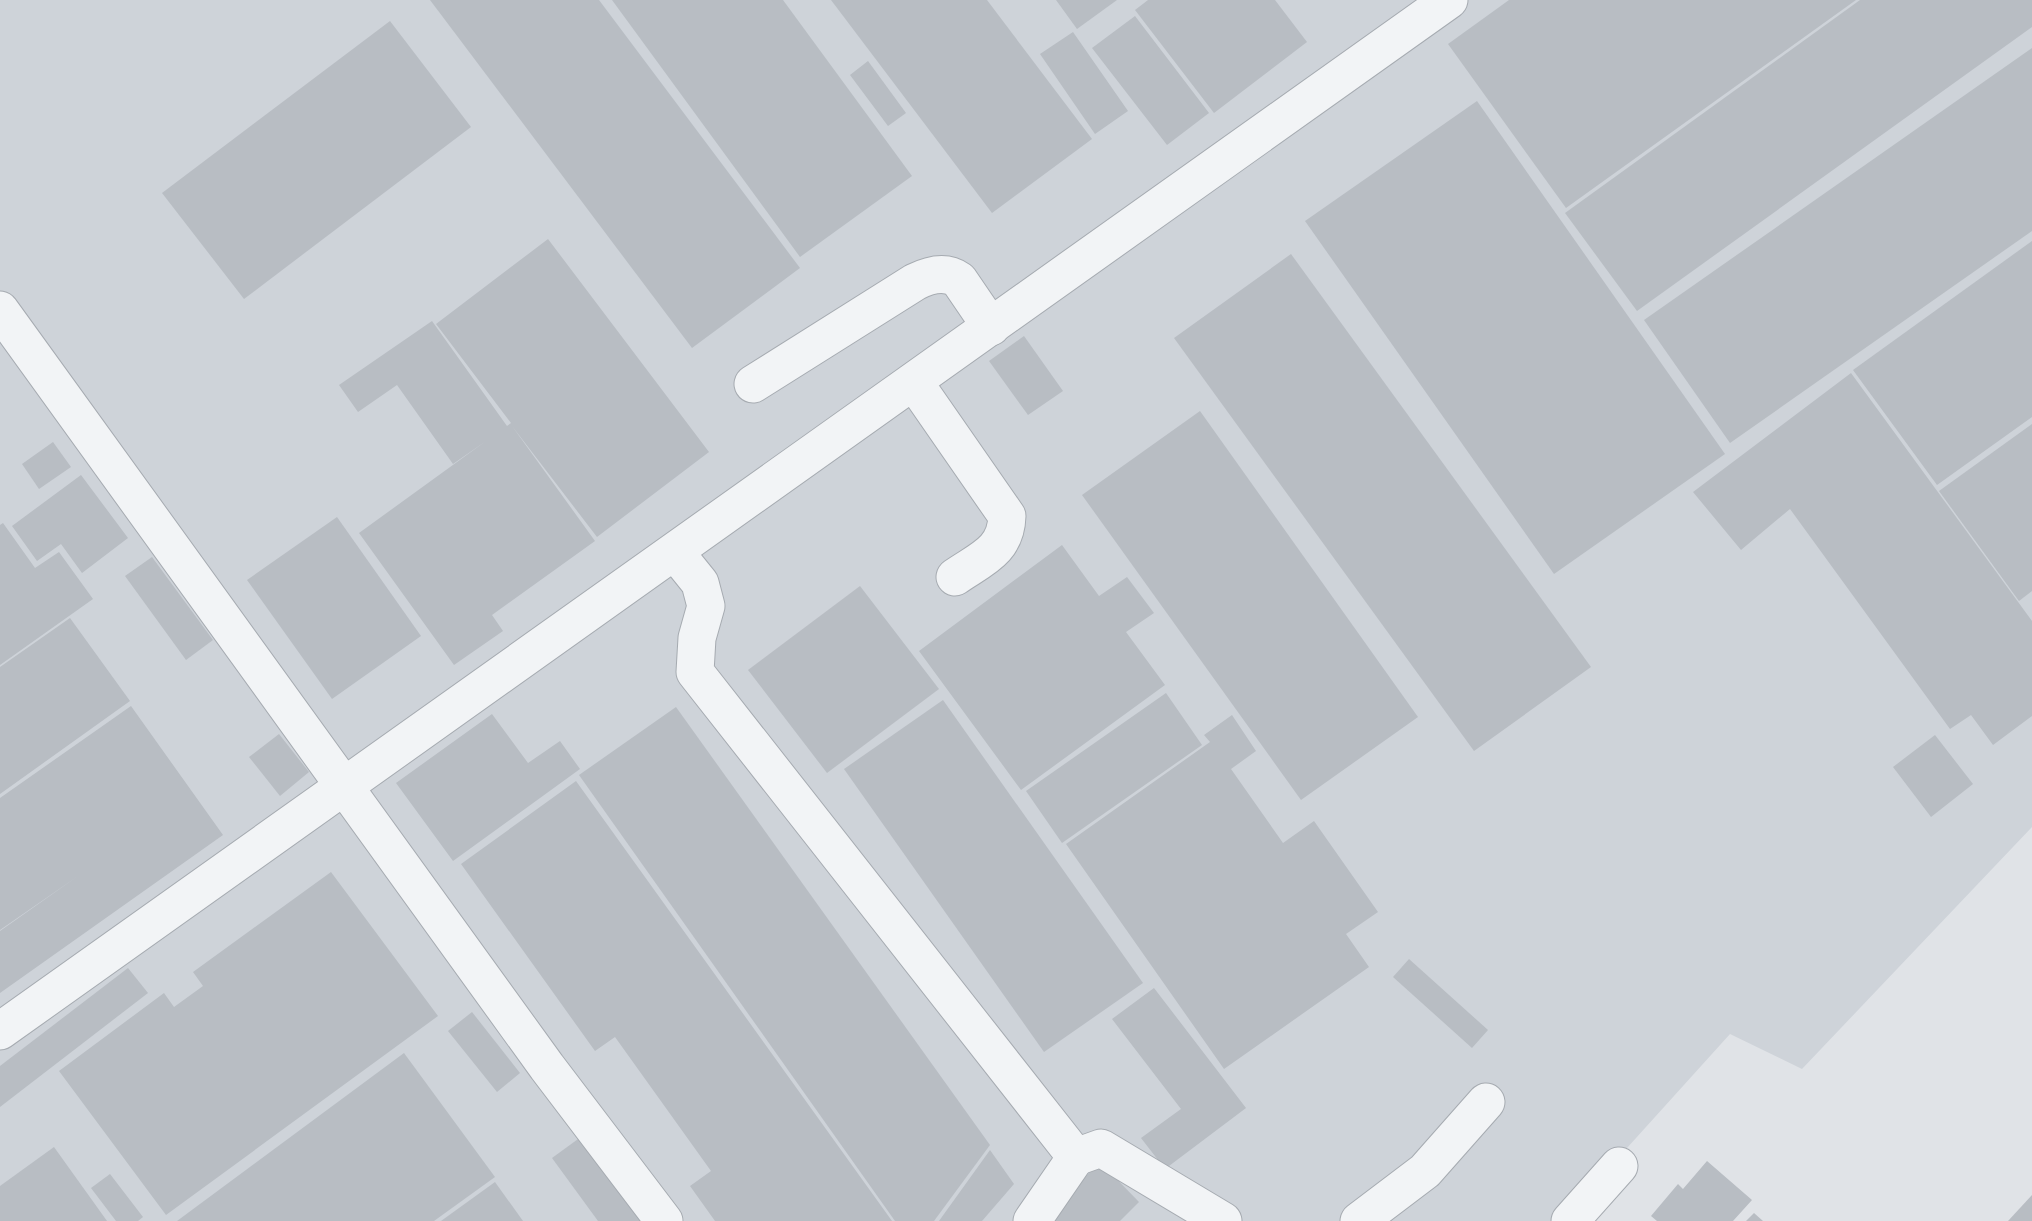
<svg xmlns="http://www.w3.org/2000/svg" width="2032" height="1221" font-family="Inter,sans-serif">
<style>
.built{fill:#ced3d9}
.building{fill:#b8bdc3}
.lines{fill:none;stroke-linecap:round;stroke-linejoin:round}
.minor-casing{stroke:#a6abb1;stroke-width:39}
.minor{stroke:#f2f4f6;stroke-width:37}
</style>
<rect width="100%" height="100%" fill="#e0e3e7"/>
<!-- built -->
<path class="built" d="M0 0H2032V827L1802 1069 1730 1034 1561 1221H0Z"/>
<!-- building -->
<g class="building">
<path d="M430 0H599L800 268 692 348Z"/>
<path d="M612 0H783L912 176 800 257Z"/>
<path d="M831 0H987L1092 139 992 213Z"/>
<path d="M1056 0H1117L1077 29Z"/>
<path d="M1148 0H1275L1307 42 1214 113 1135 10Z"/>
<path d="M1509 0H1856L1566 208 1448 44Z"/>
<path d="M1860 0H2032V27L1637 311 1565 213Z"/>
<path d="M1135 16 1209 113 1167 145 1092 48Z"/>
<path d="M390 21 471 127 244 299 162 193Z"/>
<path d="M1073 32 1128 111 1095 134 1040 54Z"/>
<path d="M2032 48V231L1730 443 1644 320Z"/>
<path d="M868 61 906 113 888 126 850 75Z"/>
<path d="M1477 101 1725 454 1554 574 1305 221Z"/>
<path d="M548 239 709 452 597 537 512 426 595 541 492 615 503 631 454 665 359 533 486 441 453 464 397 385 358 412 339 385 432 321 507 426 511 423 436 324Z"/>
<path d="M2032 241V417L1937 485 1853 370Z"/>
<path d="M1291 254 1591 667 1474 751 1174 338Z"/>
<path d="M1024 336 1063 391 1028 415 989 361Z"/>
<path d="M1851 373 2032 621V716L1993 745 1971 715 1950 729 1790 509 1741 550 1693 492Z"/>
<path d="M1200 411 1418 717 1301 800 1082 495Z"/>
<path d="M2032 424V591L2019 601 1939 491Z"/>
<path d="M53 442 71 467 39 489 22 464Z"/>
<path d="M81 475 128 538 82 573 61 544 37 561 12 526Z"/>
<path d="M337 517 421 636 332 699 247 580Z"/>
<path d="M3 523 35 568 59 552 93 599 0 665V525Z"/>
<path d="M1062 545 1099 596 1127 577 1154 613 1126 632 1165 685 1021 790 919 651Z"/>
<path d="M152 557 213 640 186 660 125 576Z"/>
<path d="M860 586 939 689 827 773 748 670Z"/>
<path d="M70 618 130 701 0 794V667Z"/>
<path d="M1166 693 1202 745 1062 843 1026 791Z"/>
<path d="M943 700 1143 983 1044 1052 844 769Z"/>
<path d="M131 706 223 835 0 993V931L78 876 0 930V798Z"/>
<path d="M676 707 990 1145 934 1221H895L579 775Z"/>
<path d="M492 714 528 763 560 741 580 769 453 861 396 783Z"/>
<path d="M1232 715 1256 751 1231 769 1283 843 1314 821 1378 912 1346 934 1369 967 1224 1069 1066 844 1210 742 1204 735Z"/>
<path d="M279 734 309 772 280 796 249 757Z"/>
<path d="M1935 735 1973 784 1931 817 1893 767Z"/>
<path d="M576 781 892 1221H715L690 1186 711 1171 615 1037 595 1051 461 864Z"/>
<path d="M331 872 438 1016 166 1215 59 1071 164 993 174 1007 203 986 193 972Z"/>
<path d="M1409 959 1488 1030 1472 1048 1393 977Z"/>
<path d="M128 968 148 993 0 1107V1066Z"/>
<path d="M1154 988 1246 1108 1165 1169 1141 1138 1181 1109 1112 1019Z"/>
<path d="M472 1012 520 1073 497 1092 448 1031Z"/>
<path d="M404 1053 495 1177 434 1221H177Z"/>
<path d="M585 1134 645 1217 639 1221H598L552 1158Z"/>
<path d="M54 1147 107 1221H0V1186Z"/>
<path d="M990 1150 1014 1184 982 1221H939Z"/>
<path d="M1707 1161 1752 1200 1733 1221H1657L1651 1216 1678 1184 1683 1189Z"/>
<path d="M1100 1162 1139 1202 1120 1221H1041Z"/>
<path d="M110 1174 143 1217 138 1221H116L91 1188Z"/>
<path d="M495 1182 523 1221H441Z"/>
<path d="M2032 1195V1221H2008Z"/>
<path d="M1754 1213 1763 1221H1746Z"/>
</g>
<g class="lines">
<defs>
<g id="minor">
<path d="M0 310 547 1067 664 1221"/>
<path d="M914 382 1007 516C1006 551 981 559 955 577"/>
<path d="M753 384 915 282C929 275 945 270 959 280L991 327"/>
<path d="M675 552 700 583 706 606 697 638 695 672 1076 1157 1032 1221"/>
<path d="M0 1031 1449 0"/>
<path d="M1076 1157 1101 1148 1223 1221"/>
<path d="M1359 1221 1425 1171 1486 1102"/>
<path d="M1570 1221 1619 1166"/>
</g>
</defs>
<!-- minor casing -->
<use href="#minor" class="minor-casing"/>
<!-- minor -->
<use href="#minor" class="minor"/>
</g>
</svg>
